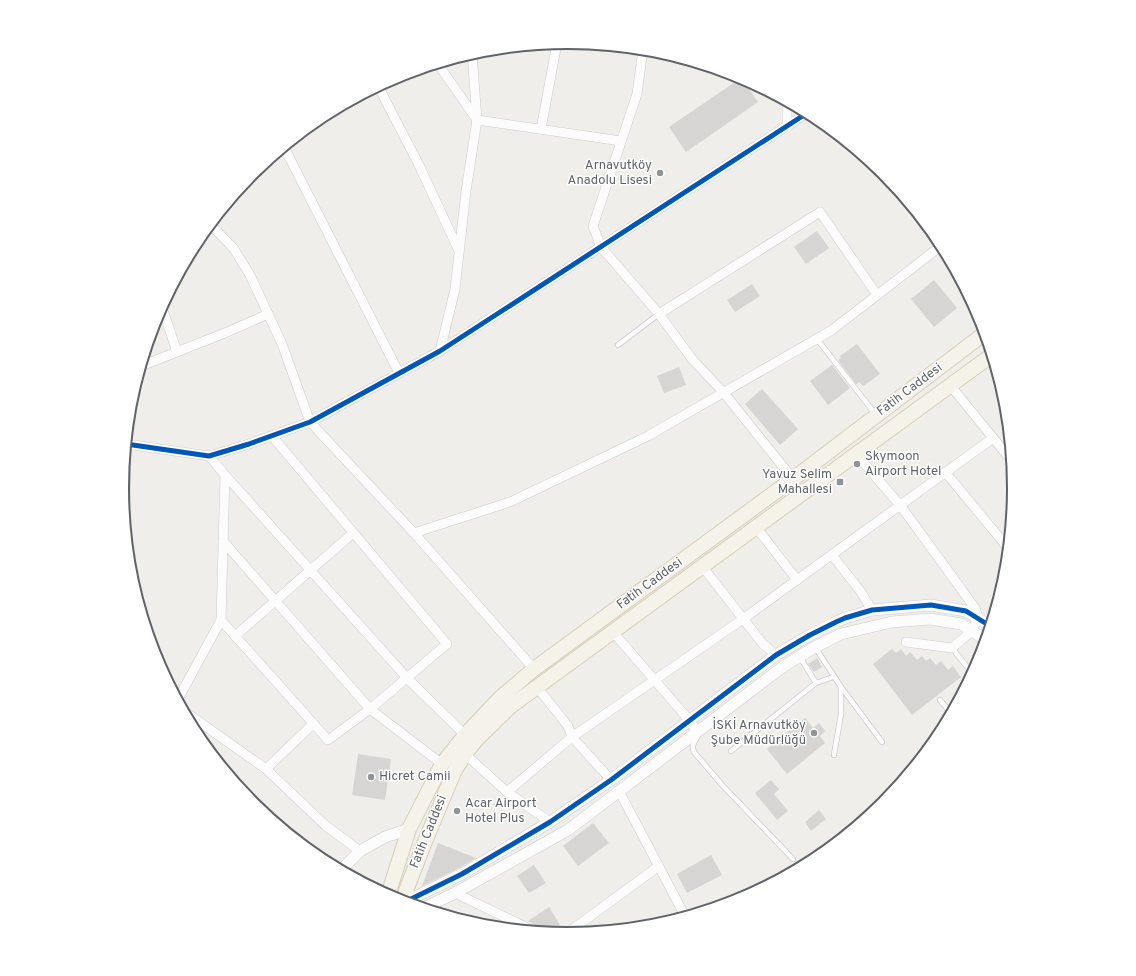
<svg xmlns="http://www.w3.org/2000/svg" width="1136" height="976" font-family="Overpass,sans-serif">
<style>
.building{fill:#d6d5d3}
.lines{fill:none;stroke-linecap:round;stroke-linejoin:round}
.service-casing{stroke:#cbcccc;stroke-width:6}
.minor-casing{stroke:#cbcccc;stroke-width:10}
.tertiary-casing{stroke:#cbcccc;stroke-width:12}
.primary-casing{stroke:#d7ceb8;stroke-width:16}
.service{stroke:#fdfcfc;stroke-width:4.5}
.minor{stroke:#fdfcfc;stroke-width:9}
.tertiary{stroke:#fdfcfc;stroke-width:11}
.primary{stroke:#f4f2e9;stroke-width:14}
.cycleway-casing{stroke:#fff;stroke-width:8}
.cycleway{stroke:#0057b8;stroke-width:5}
.poi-dot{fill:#919496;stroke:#fff;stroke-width:1.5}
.labels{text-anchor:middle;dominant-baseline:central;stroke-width:3;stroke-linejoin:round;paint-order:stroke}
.poi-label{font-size:13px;fill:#5f6368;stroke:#fff;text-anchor:end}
.street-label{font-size:13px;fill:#5f6368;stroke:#fff}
.rim{fill:none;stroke:#5f6368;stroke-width:2}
</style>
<rect width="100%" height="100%" fill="#efeeea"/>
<!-- building -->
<g class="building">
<path d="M741 78 758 102 686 152 669 127Z"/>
<path d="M817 231 829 248 806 264 794 247Z"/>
<path d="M934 280 957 308 934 327 911 299Z"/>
<path d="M752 284 760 296 735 312 727 300Z"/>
<path d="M857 344 880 374 863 386 859 382 856 384 838 360 841 358 840 356Z"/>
<path d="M832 365 850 388 828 405 810 381Z"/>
<path d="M679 367 686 385 664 393 657 376Z"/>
<path d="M762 389 798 429 780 445 745 404Z"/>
<path d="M892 649 896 653 901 649 906 656 910 652 917 660 922 656 926 661 930 658 936 665 941 661 948 670 953 666 961 677 912 715 873 664Z"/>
<path d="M817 658 822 667 814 672 808 664Z"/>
<path d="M805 718 813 728 819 723 825 731 820 736 825 743 787 774 767 749Z"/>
<path d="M358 754 391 759 385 800 352 795Z"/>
<path d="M771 780 779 789 774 794 788 811 777 820 755 793Z"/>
<path d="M819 810 826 819 811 831 805 822Z"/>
<path d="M593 823 609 843 578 866 563 846Z"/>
<path d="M438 843 476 858 459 868 422 886Z"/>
<path d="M711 855 722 875 687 893 677 874Z"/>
<path d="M534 865 546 883 529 893 517 876Z"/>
<path d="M549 907 560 925 558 926 559 928 552 932 538 931 537 926 528 921Z"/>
</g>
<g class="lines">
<defs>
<g id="service">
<path d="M817 339 876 415"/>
<path d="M618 345 659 314"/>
<path d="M815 647 841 687V714L834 755"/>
<path d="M952 648 972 673"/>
<path d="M816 683 833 677"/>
<path d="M841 687 882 742"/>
<path d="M940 700 951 713"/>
<path d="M698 736C695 742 691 744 694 752L723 786 793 859"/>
<path d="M731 751 816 683 800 657"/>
</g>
<g id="minor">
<path d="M643 49 637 94 593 226 601 247 659 314 692 359 724 393 793 479"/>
<path d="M438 64 477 120 621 141"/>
<path d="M378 86 419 165 459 251"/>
<path d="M787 127V102"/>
<path d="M541 129 557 43"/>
<path d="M284 147 399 373"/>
<path d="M209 226 215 229 234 249 250 275 282 344 310 422 414 533 534 669"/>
<path d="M162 307 177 352"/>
<path d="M659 314 820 212 877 295"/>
<path d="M440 351 455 289 466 191 477 120 472 53"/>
<path d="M141 366 225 333 268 314"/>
<path d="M950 385 1011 460"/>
<path d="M126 444 209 456 249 444 310 422 440 351 807 113"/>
<path d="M856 454 900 505 975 608 978 617 972 631 952 648 906 642"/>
<path d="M946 473 1008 548"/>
<path d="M225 475 407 678 465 735"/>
<path d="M125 519 126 443"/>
<path d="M756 527 797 580"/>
<path d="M414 533 510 502 648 436 832 330 942 245"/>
<path d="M223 541 370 709 442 764"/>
<path d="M832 555 861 592 872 610"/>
<path d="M702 566 762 643 776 655"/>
<path d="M221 620 328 740 370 709 447 644 272 436"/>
<path d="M612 631 690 721 697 732"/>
<path d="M235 636 353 533"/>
<path d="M537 687 568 726 572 737 611 780"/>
<path d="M178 699 221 620 225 475 209 456"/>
<path d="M184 711 266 769 326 826 360 851"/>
<path d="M465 754 507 792 550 822"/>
<path d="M266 769 313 724"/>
<path d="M619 791 685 916"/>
<path d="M507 792 572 737 743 619 993 438"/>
<path d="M455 893 532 930"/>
<path d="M566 934 659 866"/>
</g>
<g id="tertiary">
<path d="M341 870 360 851 385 837 409 829"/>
<path d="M405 902 462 874 550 822 611 780 776 655 810 635 836 622 845 618 872 610 931 605 966 611 990 626"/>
<path d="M424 908 455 893 568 830 784 666 815 647 841 634 892 622 930 619 961 624 986 640"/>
</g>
<g id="primary">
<path d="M388 895 409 829 442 764 465 735 500 698 534 669 793 479 985 333"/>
<path d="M402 901 424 844 454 772 465 754 477 739 511 706 992 355"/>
</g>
</defs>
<!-- service casing -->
<use href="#service" class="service-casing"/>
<!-- minor casing -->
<use href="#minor" class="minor-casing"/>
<!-- tertiary casing -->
<use href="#tertiary" class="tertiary-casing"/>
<!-- primary casing -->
<use href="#primary" class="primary-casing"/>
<!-- service -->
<use href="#service" class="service"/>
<!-- minor -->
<use href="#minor" class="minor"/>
<!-- tertiary -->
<use href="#tertiary" class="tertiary"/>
<!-- primary -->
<use href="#primary" class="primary"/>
<defs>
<g id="cycleway">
<path d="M126 444 209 456 249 444 310 422 440 351 807 113"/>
<path d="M405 902 462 874 550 822 611 780 776 655 810 635 836 622 845 618 872 610 931 605 966 611 990 626"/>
</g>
</defs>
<!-- cycleway casing -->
<use href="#cycleway" class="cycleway-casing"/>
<!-- cycleway -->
<use href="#cycleway" class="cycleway"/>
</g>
<!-- markers -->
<g class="poi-dot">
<circle cx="660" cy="173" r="4"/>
<circle cx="857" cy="464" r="4"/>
<rect x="836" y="478" width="8" height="8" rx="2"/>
<circle cx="814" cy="733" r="4"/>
<circle cx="371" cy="777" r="4"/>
<circle cx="457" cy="811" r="4"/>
</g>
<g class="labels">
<!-- poi labels -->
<g class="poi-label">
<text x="652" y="166">Arnavutköy<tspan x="652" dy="15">Anadolu Lisesi</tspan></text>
<text x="865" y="457" text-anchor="start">Skymoon<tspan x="865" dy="15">Airport Hotel</tspan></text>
<text x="832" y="475">Yavuz Selim<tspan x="832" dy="15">Mahallesi</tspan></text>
<text x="806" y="726">İSKİ Arnavutköy<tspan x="806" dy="15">Şube Müdürlüğü</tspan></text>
<text x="379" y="777" text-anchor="start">Hicret Camii</text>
<text x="465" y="804" text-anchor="start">Acar Airport<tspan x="465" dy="15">Hotel Plus</tspan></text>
</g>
<!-- street labels -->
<g class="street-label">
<text transform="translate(910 390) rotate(-37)">Fatih Caddesi</text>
<text transform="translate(650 584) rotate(-36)">Fatih Caddesi</text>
<text transform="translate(429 832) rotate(-68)">Fatih Caddesi</text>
</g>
</g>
<!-- crop -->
<path d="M0 0H1136V976H0ZM129 488a439 439 0 1 1 878 0a439 439 0 1 1-878 0Z" fill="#fff" fill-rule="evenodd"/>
<path class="rim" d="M129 488a439 439 0 1 1 878 0a439 439 0 1 1-878 0Z"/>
</svg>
